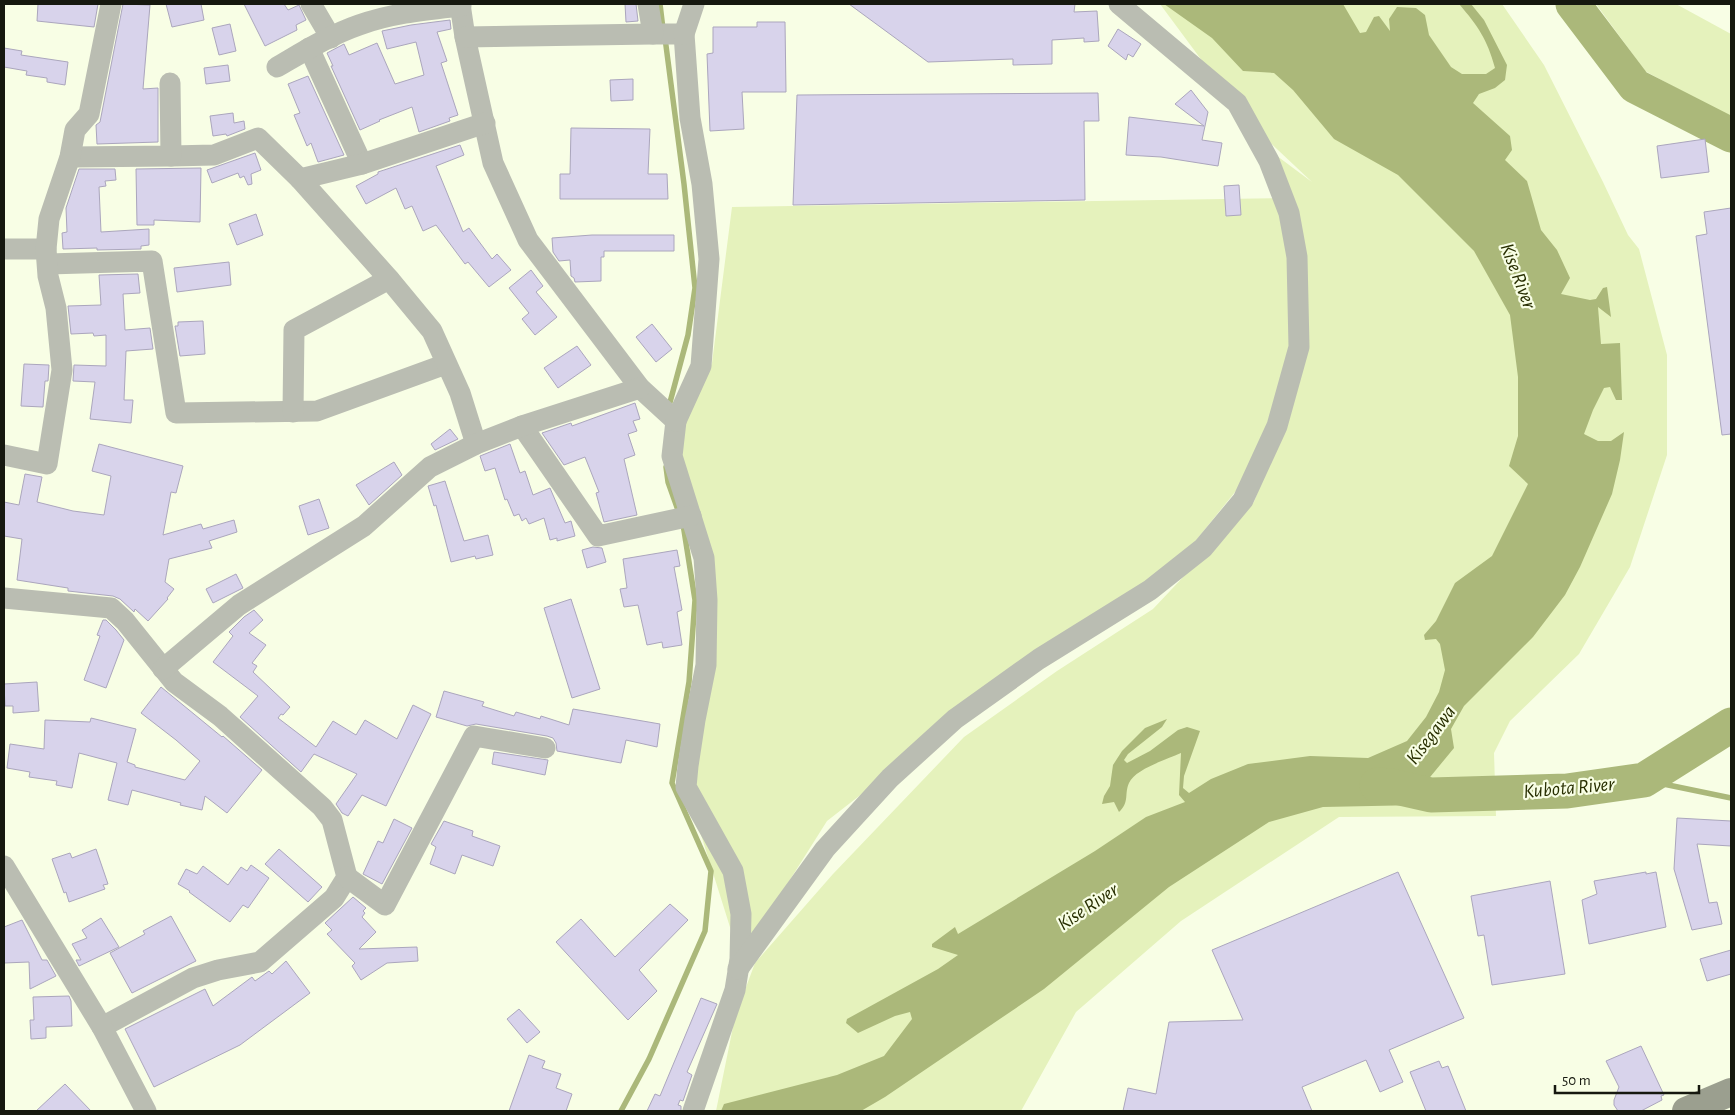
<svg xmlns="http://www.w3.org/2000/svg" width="1735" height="1115" font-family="'Alegreya Sans',sans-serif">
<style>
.green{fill:#e5f2bc}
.water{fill:#abb87a}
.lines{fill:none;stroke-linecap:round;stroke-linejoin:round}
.stream{stroke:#abb87a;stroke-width:5.5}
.river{stroke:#abb87a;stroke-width:35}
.building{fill:#d8d3eb;stroke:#aba6bd}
.minor{stroke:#babdb2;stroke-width:21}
.secondary{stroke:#9b9f8f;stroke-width:28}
.labels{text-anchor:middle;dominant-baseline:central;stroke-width:4.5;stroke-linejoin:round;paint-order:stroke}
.water-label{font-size:20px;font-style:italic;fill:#272e00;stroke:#f8fee5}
</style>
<rect width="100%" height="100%" fill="#f8fee5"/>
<!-- green -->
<g class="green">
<path d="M1160 4H1502L1544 65 1603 182 1628 235 1639 249 1667 355V455L1630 567 1579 654 1510 721 1494 753 1496 816 1339 817 1181 921 1076 1012 1021 1111H716L735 1017 755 963 833 874 964 737 1057 671 1153 609 1254 502 1277 440 1168 575 994 691 827 821 740 959 686 787 716 598 673 446 712 363 732 207 1280 198 1269 150 1312 182 1246 120Z"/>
<path d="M1596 4H1676L1731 34V118L1645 71Z"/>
</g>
<!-- water -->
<path class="water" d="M1164 4H1343L1360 33 1366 32 1374 17 1379 16 1390 31 1389 19 1397 7 1416 8 1425 15 1429 35 1451 67 1462 74H1486L1495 68C1487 39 1478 26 1459 4H1471L1484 20 1507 65 1505 80 1495 88 1479 94 1473 103 1510 136 1512 150 1505 160 1527 181 1541 230 1557 250 1570 278 1561 294 1590 300 1596 299 1603 288 1607 287 1611 317 1598 307 1601 344 1620 343 1622 400H1616L1610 387 1604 388 1593 410 1584 434 1598 441H1611L1624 432 1620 460 1612 494 1580 567 1565 595 1533 637 1464 706 1451 729 1454 748 1426 782 1427 786 1420 805 1323 807 1269 822 1169 887 1044 989 885 1097 861 1111H721L724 1104 837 1075 884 1056 912 1019 910 1012 895 1016 858 1033 846 1023 847 1019 938 969 958 955 932 947V944L955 927 958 934 1095 851 1146 817 1185 802 1179 795 1181 753C1168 759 1135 769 1129 783 1124 794 1130 802 1119 812L1114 802 1102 804 1104 796 1110 786 1113 765 1122 751 1145 728 1167 719 1162 727 1128 754 1124 760 1127 763 1150 751 1178 730 1187 727 1200 731 1184 776 1183 788 1189 793 1211 779 1248 764 1310 756 1368 758 1407 741 1426 717 1439 692 1445 670 1440 644 1436 639 1425 640 1424 635 1436 621 1455 583 1492 556 1528 484 1509 466 1518 436V377L1510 315 1474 251 1398 175 1334 139 1293 90 1274 73 1243 71 1212 38Z"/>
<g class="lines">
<!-- stream -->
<g class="stream">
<path d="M660 4 663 29"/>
<path d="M665 38 684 184 695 288 688 335 669 406"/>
<path d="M666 467 668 482 679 513"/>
<path d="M1644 780 1731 798"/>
<path d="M621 1111 649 1059 705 931 711 871 672 783 689 682 695 600 683 524"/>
</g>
<!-- river -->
<g class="river">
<path d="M1573 4 1635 86 1731 135"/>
<path d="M1377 785 1391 786 1431 795 1567 791 1644 780 1731 725"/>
</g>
</g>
<!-- building -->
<g class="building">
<path d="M38 4H98L94 27 37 21Z"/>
<path d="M123 4 150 5 143 89 158 88V142L97 144 96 125 100 122Z"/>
<path d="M166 4H201L204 20 172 27Z"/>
<path d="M244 4H284L288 10 299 5 306 20 296 25 297 30 265 46Z"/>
<path d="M625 4H636L638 21 626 22Z"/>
<path d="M849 4H1075L1074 12 1097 11 1099 41 1084 42V38L1052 40V64L1013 65V59L928 62Z"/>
<path d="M450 20 451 29 437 32 447 61 441 63 458 115 449 118 450 121 419 132 412 107 379 120 380 121 360 130 331 66H333L327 53 344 44 349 55 377 43 395 84 424 75 416 42 387 49 382 31 411 25Z"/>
<path d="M757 22H785L786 92H742L744 129 710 131 707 54 713 53V27H757Z"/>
<path d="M230 24 236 51 219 55 212 28Z"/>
<path d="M1118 29 1141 44 1133 57 1128 54 1126 60 1108 46Z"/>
<path d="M4 48 22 51 21 55 68 62 65 85 47 82V78L26 75 27 71 4 67Z"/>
<path d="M228 65 230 81 206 84 204 68Z"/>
<path d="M308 76 344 155 318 162 311 143 307 146 294 115 300 113 288 84Z"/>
<path d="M633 79V100L611 101 610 80Z"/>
<path d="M1191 90 1208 112 1202 140 1222 143 1218 166 1161 157 1126 155 1129 117 1204 126 1175 104Z"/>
<path d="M1098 93 1099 121H1084L1085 200 793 205 797 95Z"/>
<path d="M233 113 234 123 244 121 245 129 227 136 226 134 213 136 210 116Z"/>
<path d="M571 128 650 129 648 174H667L668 199H560V174H570Z"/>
<path d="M1705 139 1709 172 1661 178 1657 146Z"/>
<path d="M460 145 464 155 436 166 463 232 469 228 492 259 497 254 511 270 489 287 468 262 465 264 436 225 423 231 412 206 405 209 396 188 366 204 356 186 378 174V172Z"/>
<path d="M255 153 261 170 251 174 252 184 248 185 244 176 240 178 238 173 212 183 207 170Z"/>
<path d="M201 168 200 222 154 220V225H137L136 169Z"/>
<path d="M79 169H115L116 180 105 181 106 186 99 187 101 232 149 229V245L141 246V249L97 250V248L63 249 62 233 67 232 66 208Z"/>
<path d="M1239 185 1241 215 1226 216 1224 186Z"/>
<path d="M1731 208V434L1722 435 1696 236 1707 234 1704 212Z"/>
<path d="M256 214 263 235 237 245 229 224Z"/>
<path d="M592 235H674V251H604V257H601V281L575 282 574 278 571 276 570 260 559 261 553 252 552 238Z"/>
<path d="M229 262 231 285 177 292 174 268Z"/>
<path d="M531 270 543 286 536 292 557 317 535 335 522 319 529 313 509 288Z"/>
<path d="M138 274 140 293 123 294 125 330 150 328 153 349 126 351 124 400H133L131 423 90 419 95 382 73 381 74 365 106 366V335L94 336 93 333 71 334 68 306 101 305 99 275Z"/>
<path d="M203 321 205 354 180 356 175 326H178V322Z"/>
<path d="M652 324 672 349 656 362 636 337Z"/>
<path d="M577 346 591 365 558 388 544 368Z"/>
<path d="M24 364 49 365 48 381H45L43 407 21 406Z"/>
<path d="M635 403 640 419 633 421 637 431 628 434 635 455 624 459 637 515 604 522 596 493 599 492 585 457 564 465 542 433 571 423 572 426Z"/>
<path d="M450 429 458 439 435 450 431 444Z"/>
<path d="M99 444 183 466 176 493 171 492 163 535 201 524 203 529 234 520 237 532 209 541 212 548 169 559 165 582 174 589 167 598 168 599 148 621 135 609 134 612 120 599 113 596 68 591V588L17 580 22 539 4 536V502L19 505 25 474 42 477 37 502 73 511 104 515 111 476 92 471Z"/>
<path d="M510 444 520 473 525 471 533 495 550 488 565 523 571 521 575 536 557 541V538L550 540 544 518 529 524 526 518 522 521 519 514 514 516 507 499 505 500 495 468 485 471 480 456Z"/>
<path d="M394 462 402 475 369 505 356 485Z"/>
<path d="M445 481 464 541 488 535 493 555 476 559 475 556 451 562 436 505 434 506 428 486Z"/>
<path d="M319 499 329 528 308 535 299 506Z"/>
<path d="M593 547 602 548 606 562 587 568 582 550Z"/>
<path d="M677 550 680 566 674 567 682 610 677 612 682 645 663 648 662 642 647 645 638 605 624 607 620 589 627 588 623 559Z"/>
<path d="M236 574 243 588 213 603 206 589Z"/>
<path d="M571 599 600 689 572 698 544 608Z"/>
<path d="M254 610 263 620 249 633 266 645 252 663 257 666 253 672 290 707 283 715 281 714 278 718 316 747 333 721 356 735 365 720 397 739 413 705 431 714 386 806 362 795 348 816 342 813 336 804 357 774 314 754 301 772 240 717 258 696 213 662 233 636 229 632 244 617Z"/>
<path d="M103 620H106L116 630 124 640 106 688 84 680 100 636 97 635Z"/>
<path d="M37 682 39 711 13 713V706H5L4 684Z"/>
<path d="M161 687 222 737 223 736 262 770 227 813 205 796 202 810 180 805 181 803 132 790 128 805 108 800 117 763 79 753 72 788 56 785 57 781 29 777 30 772 7 768 10 744 44 749 45 720 90 722 91 718 136 729 127 762 135 765V767L185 780 200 761 176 740 141 713Z"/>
<path d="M444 691 484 702 482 706 514 716 516 712 540 719 541 716 569 725 573 709 660 724 657 747 626 740 621 763 557 751 556 743 553 738 547 736 476 724 467 726 436 717Z"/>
<path d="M494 752 548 760 545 775 492 764Z"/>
<path d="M1677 818 1731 821V846L1697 844 1709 903 1717 902 1722 924 1692 930 1674 869Z"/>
<path d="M394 819 412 828 382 884 363 874 378 841 383 843Z"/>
<path d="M444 821 473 831 472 836 500 846 493 866 462 855 455 874 430 864 436 847 431 844Z"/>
<path d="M96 849 108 884 103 885 105 889 69 902 66 892 64 893 52 859 70 853 72 858Z"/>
<path d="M279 849 322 887 308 902 265 864Z"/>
<path d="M251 865 269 878 248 908 243 905 230 922 189 892 190 891 178 884 186 869 197 874 203 866 228 885 241 867 247 871Z"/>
<path d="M1398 872 1464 1018 1389 1050 1403 1082 1380 1092 1366 1060 1302 1087 1312 1111H1123L1128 1088 1156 1094 1169 1022 1243 1020 1212 950Z"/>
<path d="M1646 872V874L1656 872 1666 927 1589 944 1582 900 1597 894 1594 881Z"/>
<path d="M1550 881 1565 974 1492 985 1484 935 1478 936 1471 896Z"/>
<path d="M353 897 366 908 363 911 365 913 362 917 376 932 359 949 417 947 418 961 387 963 361 980 352 966 355 963 327 934 332 930 325 923Z"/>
<path d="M670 904 688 920 639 970 657 991 628 1020 556 942 581 919 615 957Z"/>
<path d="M171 916 196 961 132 993 110 953 145 934 143 931Z"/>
<path d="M101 918 119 947 79 966 76 960H81L72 944 87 938 82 930Z"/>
<path d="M22 920 42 960H47L56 976 30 989 29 962 4 963V927Z"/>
<path d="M1731 950V974L1707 981 1700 959Z"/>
<path d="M286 961 310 993 240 1045 154 1087 125 1029 205 989 213 1006 252 977 255 981 269 971 272 974Z"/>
<path d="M69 996 71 1001 72 1026 46 1027V1038L31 1039 30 1020H34L33 997Z"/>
<path d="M701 998 717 1004 687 1072 692 1075 683 1101 680 1100 678 1105 681 1106V1111H647L655 1094 660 1096Z"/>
<path d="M519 1009 540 1032 527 1043 507 1019Z"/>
<path d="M1641 1046 1664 1095 1661 1096 1662 1100 1641 1111H1618L1614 1105V1100L1619 1087 1606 1061Z"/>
<path d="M529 1055 545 1061 542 1068 561 1074 556 1088 572 1094 566 1111H509Z"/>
<path d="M1439 1061 1442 1068 1448 1066 1466 1111H1426L1410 1072Z"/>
<path d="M65 1084 91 1111H36Z"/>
</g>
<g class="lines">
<!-- minor -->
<g class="minor">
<path d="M311 4 331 38"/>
<path d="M460 4 465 37 493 163 528 240 640 388 676 421 672 456 704 558 707 600 706 665 695 720 688 766 686 787 733 871 741 914 740 959 735 990 693 1111"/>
<path d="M653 34H684L690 118 702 184 709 259 701 366 676 421"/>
<path d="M684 34 694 4"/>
<path d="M465 37 653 34 648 4"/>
<path d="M309 48 362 164"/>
<path d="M277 67C303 52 330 35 359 25 392 13 426 10 461 6"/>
<path d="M171 156 214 155 258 138 300 179"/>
<path d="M70 157 171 156 170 83"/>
<path d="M4 249H46"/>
<path d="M48 264 152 261 176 413 317 411 446 364"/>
<path d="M293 412 294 330 389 279"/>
<path d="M522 426 598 536 691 516"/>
<path d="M476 444 460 393 432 331 389 279 300 179 362 164 485 123"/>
<path d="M4 455 47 464 62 370 56 308 48 276 46 249 49 219 70 157 75 130 89 114 111 4"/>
<path d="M4 598 111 608 125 621 174 682 220 716 322 807 332 820 347 877 334 898 260 962 218 970 193 978 102 1027"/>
<path d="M163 669 239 605 364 526 430 467 476 444 522 426 640 388"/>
<path d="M4 866 102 1027 146 1111"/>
<path d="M347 877 385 905 474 736 545 748"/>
<path d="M738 969 825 849 890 778 955 719 1039 659 1150 590 1203 548 1243 500 1277 426 1299 347 1297 257 1289 213 1269 161 1237 103 1119 4"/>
</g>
<!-- secondary -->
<path class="secondary" d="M1686 1111 1731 1092"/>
</g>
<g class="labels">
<!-- water labels -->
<g class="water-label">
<text transform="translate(1518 276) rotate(69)">Kise River</text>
<text transform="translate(1431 735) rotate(-53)">Kisegawa</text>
<text transform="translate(1569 788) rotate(-5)">Kubota River</text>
<text transform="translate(1088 907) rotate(-34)">Kise River</text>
</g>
</g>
<!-- border -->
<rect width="1735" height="1115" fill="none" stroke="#16180f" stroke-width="10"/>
<!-- scale -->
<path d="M1555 1085v8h144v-8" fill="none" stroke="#16180f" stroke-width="2.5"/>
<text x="1562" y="1085" font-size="15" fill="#16180f" stroke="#f8fee5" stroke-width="4" paint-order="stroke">50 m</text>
</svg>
